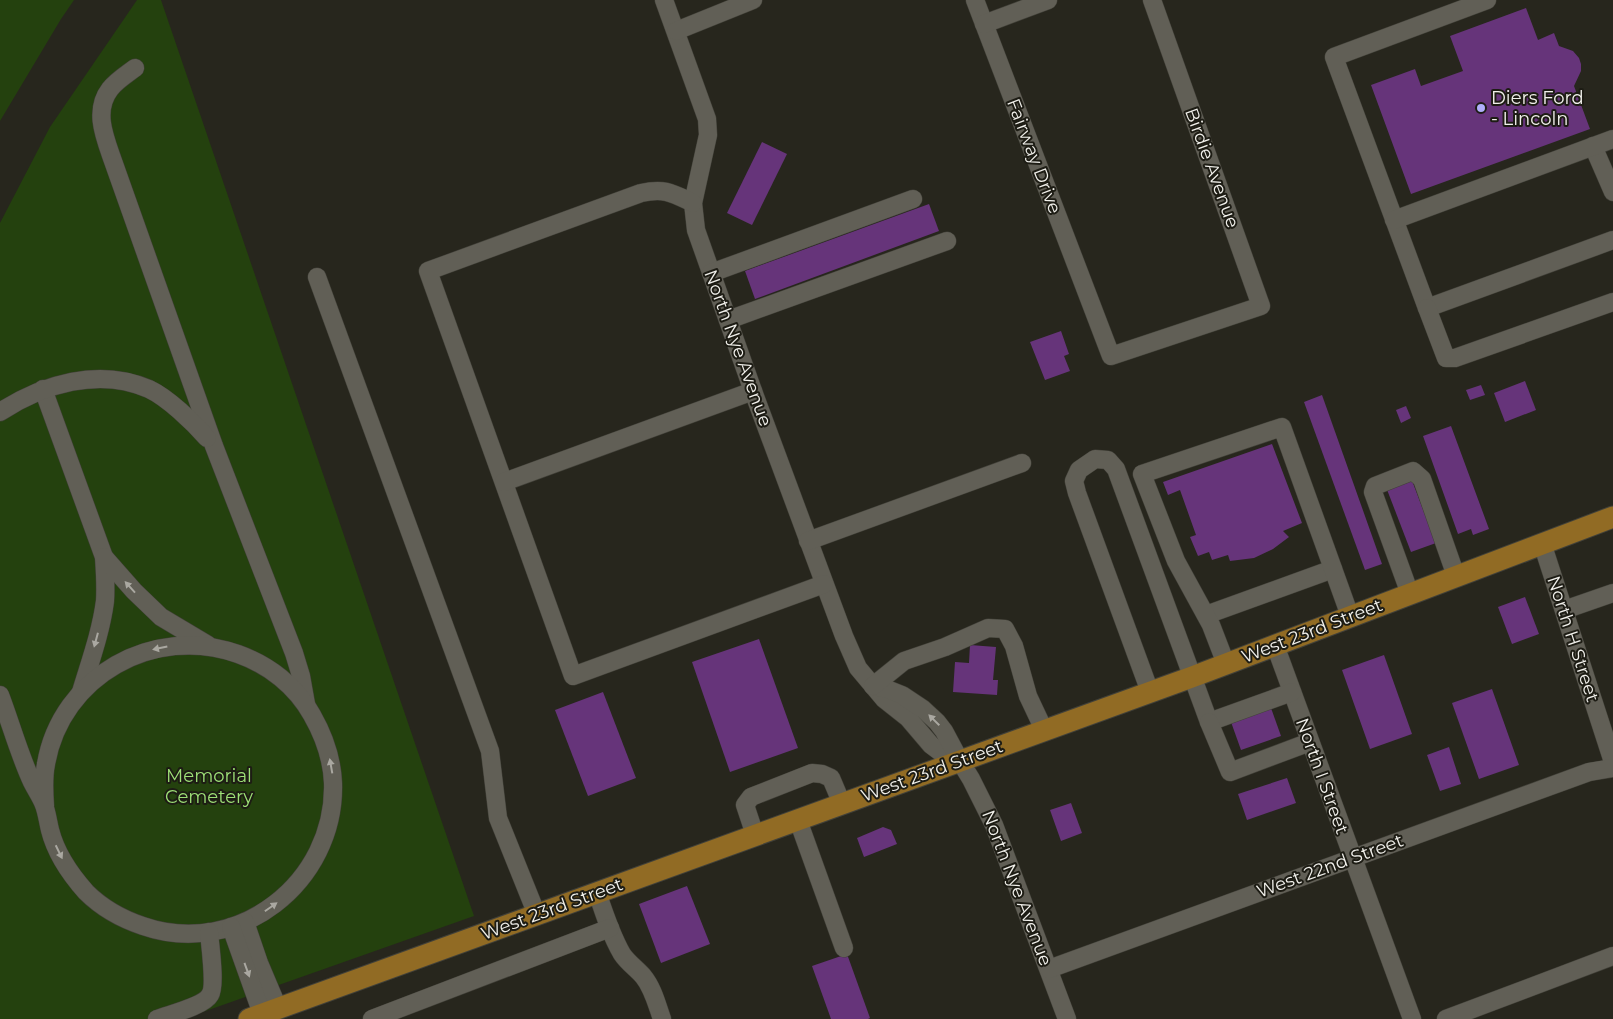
<svg xmlns="http://www.w3.org/2000/svg" width="1613" height="1019" font-family="Montserrat,sans-serif">
<style>
.green{fill:#24410e}
.building{fill:#66347a}
.lines{fill:none;stroke-linecap:round;stroke-linejoin:round}
.minor-casing{stroke:#424139;stroke-width:19}
.major-casing{stroke:#424139;stroke-width:23}
.minor{stroke:#615f56;stroke-width:18}
.major{stroke:#916b24;stroke-width:21}
.oneway{fill:#aaa8a1}
.poi-dot{fill:#b0aefa;stroke:#1d1c14;stroke-width:2}
.labels{text-anchor:middle;dominant-baseline:central;stroke-width:4;stroke-linejoin:round;paint-order:stroke}
.poi-label{font-size:18px;fill:#f2f1ec;stroke:#1d1c14;text-anchor:start}
.street-label{font-size:18px;fill:#f2f1ec;stroke:#1d1c14}
.park-label{font-size:18px;fill:#9ee077;stroke:#1d1c14}
</style>
<rect width="100%" height="100%" fill="#27261d"/>
<!-- green -->
<g class="green">
<path d="M0 0H74L61 19 0 121Z"/>
<path d="M137 0H161L474 916 183 1019H0V223L50 127Z"/>
</g>
<!-- building -->
<g class="building">
<path d="M1526 8 1538 40 1554 33 1559 46 1573 51 1579 58 1581 64V71L1574 86 1590 129 1411 194 1371 85 1415 69 1421 86 1463 71 1450 36Z"/>
<path d="M762 142 787 154 752 225 727 213Z"/>
<path d="M929 204 939 231 755 299 745 271Z"/>
<path d="M1061 331 1069 354 1064 356 1070 371 1045 380 1030 342Z"/>
<path d="M1525 381 1536 410 1505 422 1494 393Z"/>
<path d="M1481 385 1485 395 1470 400 1466 390Z"/>
<path d="M1322 395 1382 564 1365 570 1304 402Z"/>
<path d="M1406 406 1411 418 1401 423 1396 410Z"/>
<path d="M1451 426 1489 529 1473 535 1471 529 1458 534 1423 436Z"/>
<path d="M1272 444 1302 523 1283 531 1289 537 1273 549 1254 558 1230 561 1228 555 1212 560 1209 552 1198 556 1190 537 1196 535 1180 490 1168 495 1163 482Z"/>
<path d="M1411 478 1436 543 1411 552 1386 487Z"/>
<path d="M1525 597 1539 634 1512 644 1498 607Z"/>
<path d="M759 639 798 748 730 772 692 662Z"/>
<path d="M970 645 996 647 993 680H998L997 695 953 692 955 662 969 663Z"/>
<path d="M1384 655 1412 734 1370 749 1342 670Z"/>
<path d="M1492 689 1519 765 1479 779 1452 703Z"/>
<path d="M603 692 636 778 588 796 555 710Z"/>
<path d="M1271 708 1281 736 1241 750 1231 722Z"/>
<path d="M1449 747 1461 784 1440 791 1427 755Z"/>
<path d="M1287 778 1296 803 1247 820 1238 794Z"/>
<path d="M1071 803 1082 833 1061 841 1050 810Z"/>
<path d="M883 827 891 830 897 844 864 857 857 838Z"/>
<path d="M687 886 710 944 661 963 639 904Z"/>
<path d="M847 954 870 1018 868 1019H831L812 966Z"/>
</g>
<g class="lines">
<defs>
<g id="minor">
<path d="M664 0 707 119 708 135 693 203 696 230 753 391 844 636 858 668 884 699 908 718 931 745 939 751 960 761"/>
<path d="M975 0 1111 356 1261 306 1152 0"/>
<path d="M1487 0 1334 57 1427 308 1613 240"/>
<path d="M984 24 1048 0"/>
<path d="M676 31 753 0"/>
<path d="M135 68C127 74 116 81 110 89 93 111 105 138 113 161L214 446 294 653 301 676 306 704"/>
<path d="M1593 146 1613 192"/>
<path d="M693 203C672 193 665 188 641 193L428 271 573 676 824 584"/>
<path d="M1394 220 1613 139"/>
<path d="M711 273 913 199"/>
<path d="M317 277 490 751 498 818 537 915"/>
<path d="M1427 308 1446 358H1455L1613 302"/>
<path d="M728 320 947 241"/>
<path d="M43 389 104 557C105 572 106 586 105 601 101 632 90 662 81 692"/>
<path d="M0 412C43 384 99 367 149 389 168 398 193 422 207 438"/>
<path d="M504 482 753 391"/>
<path d="M808 541 1022 463"/>
<path d="M1542 543 1613 762"/>
<path d="M104 557 134 591 161 617 208 645"/>
<path d="M1410 594 1373 492 1375 486 1413 471 1422 479 1456 576"/>
<path d="M1564 610 1613 593"/>
<path d="M1206 615 1333 569"/>
<path d="M1275 645 1412 1019"/>
<path d="M1226 664 1211 625 1176 561 1142 474 1282 427 1350 616"/>
<path d="M873 686 887 689 902 695 923 709 937 722 944 731 960 761 971 779 994 825 1067 1019"/>
<path d="M873 686 904 661 945 647 988 628 1005 629 1014 646 1028 696 1044 730"/>
<path d="M1150 692 1077 493 1074 481 1079 470 1095 459 1108 460 1116 469 1209 722 1292 692"/>
<path d="M0 695C11 724 19 754 32 782 36 790 41 797 44 805 47 813 48 822 50 830 56 854 70 874 86 892 102 908 122 919 143 926 238 959 336 882 333 783 332 759 324 736 312 715 296 686 269 665 238 654 154 624 61 676 46 764 43 778 44 792 45 806"/>
<path d="M1209 722 1230 772 1310 742"/>
<path d="M798 820 844 948"/>
<path d="M755 835 745 805 751 797 812 773 822 774 831 778 842 804"/>
<path d="M597 892C604 913 611 935 622 954 628 963 636 968 643 976 653 988 657 1005 662 1019"/>
<path d="M245 922 259 963 278 1008"/>
<path d="M231 927 262 1014"/>
<path d="M1049 969 1589 772 1613 768"/>
<path d="M157 1019C170 1014 204 1006 210 995 216 986 210 945 209 932"/>
<path d="M372 1019 610 928"/>
<path d="M1446 1019 1613 956"/>
</g>
<path id="major" d="M249 1019 1192 677 1613 517"/>
</defs>
<!-- minor casing -->
<use href="#minor" class="minor-casing"/>
<!-- major casing -->
<use href="#major" class="major-casing"/>
<!-- minor -->
<use href="#minor" class="minor"/>
<!-- major -->
<use href="#major" class="major"/>
</g>
<!-- one-way arrows -->
<defs><path id="oneway-solid" d="M-6-.8H1V-3.2L6.5 0L1 3.2V.8H-6Z" transform="scale(1.25)"/></defs>
<g class="oneway">
<use href="#oneway-solid" transform="translate(130 587) rotate(-132)"/>
<use href="#oneway-solid" transform="translate(96 640) rotate(105)"/>
<use href="#oneway-solid" transform="translate(160 648) rotate(168)"/>
<use href="#oneway-solid" transform="translate(934 720) rotate(-135)"/>
<use href="#oneway-solid" transform="translate(331 766) rotate(-100)"/>
<use href="#oneway-solid" transform="translate(59 852) rotate(64)"/>
<use href="#oneway-solid" transform="translate(271 907) rotate(-35)"/>
<use href="#oneway-solid" transform="translate(247 970) rotate(70)"/>
</g>
<!-- markers -->
<circle class="poi-dot" cx="1481" cy="108" r="5"/>
<g class="labels">
<!-- poi labels -->
<g class="poi-label">
<text x="1491" y="98">Diers Ford<tspan x="1491" dy="21">- Lincoln</tspan></text>
</g>
<!-- street labels -->
<g class="street-label">
<text transform="translate(1034 156) rotate(69)">Fairway Drive</text>
<text transform="translate(1212 168) rotate(70)">Birdie Avenue</text>
<text transform="translate(738 348) rotate(70)">North Nye Avenue</text>
<text transform="translate(1312 631) rotate(-21)">West 23rd Street</text>
<text transform="translate(1573 639) rotate(72)">North H Street</text>
<text transform="translate(932 771) rotate(-20)">West 23rd Street</text>
<text transform="translate(1322 776) rotate(70)">North I Street</text>
<text transform="translate(1330 866) rotate(-20)">West 22nd Street</text>
<text transform="translate(1017 888) rotate(69)">North Nye Avenue</text>
<text transform="translate(552 909) rotate(-20)">West 23rd Street</text>
</g>
<!-- park labels -->
<g class="park-label">
<text x="209" y="776">Memorial<tspan x="209" dy="21">Cemetery</tspan></text>
</g>
</g>
</svg>
